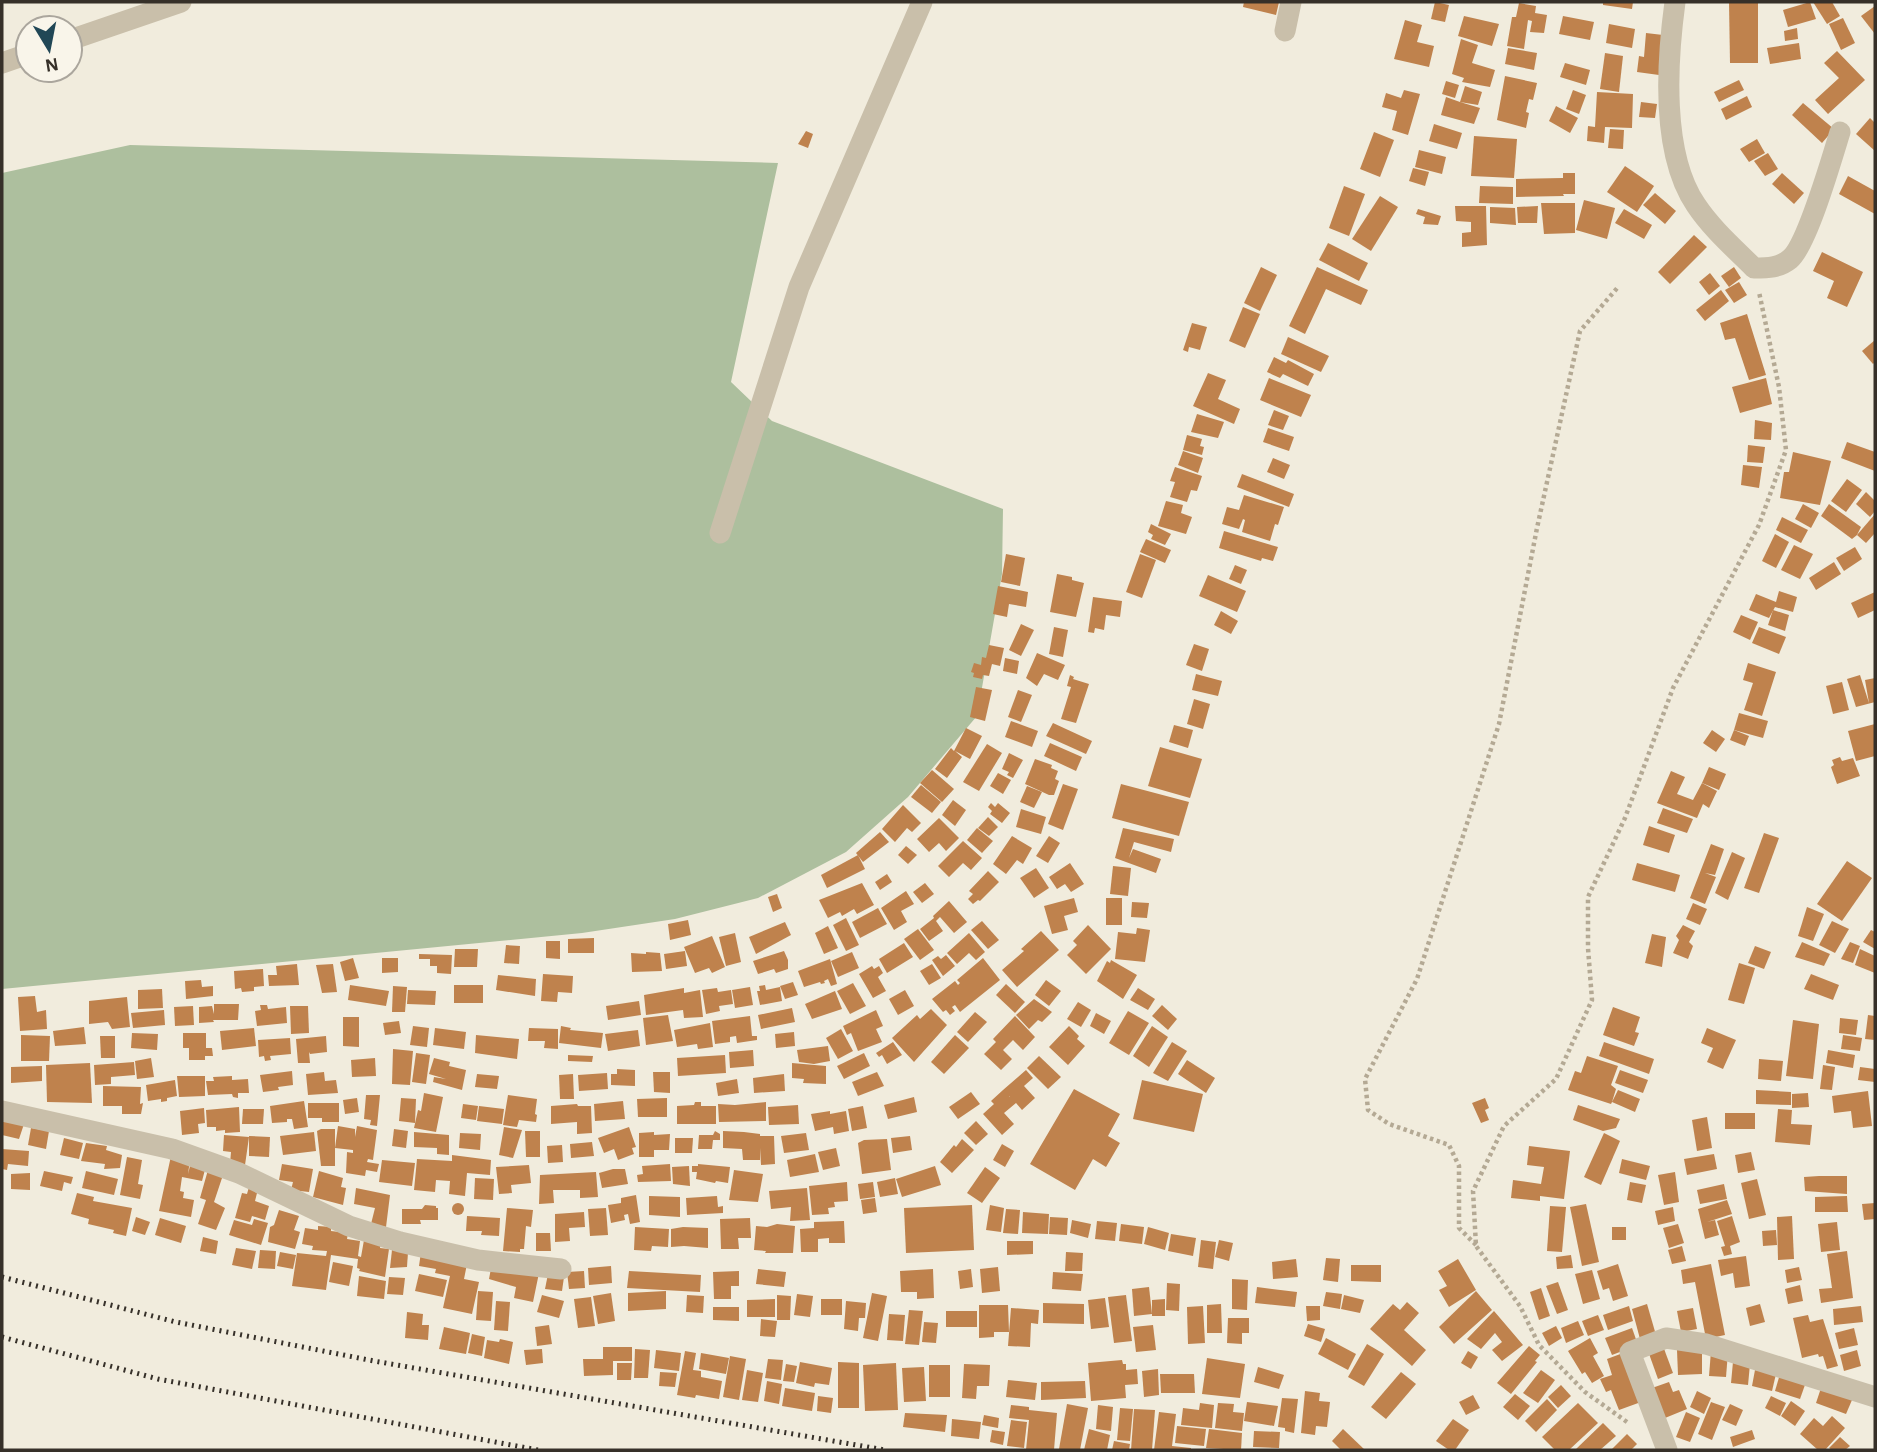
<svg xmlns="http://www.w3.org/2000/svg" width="1877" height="1452" font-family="'Alegreya Sans',sans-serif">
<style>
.green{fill:#adbf9e}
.building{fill:#bf824d}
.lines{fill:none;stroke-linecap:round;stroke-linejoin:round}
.path{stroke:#b4a994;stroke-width:4.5;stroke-dasharray:3.5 3.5;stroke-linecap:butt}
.minor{stroke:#c9bfaa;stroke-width:21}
.rail{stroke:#363029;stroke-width:5;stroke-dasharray:2 5;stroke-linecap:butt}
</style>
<rect width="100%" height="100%" fill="#f1ecdd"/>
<!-- green -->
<path class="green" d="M130 145 778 163 731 382 772 421 1003 509 1002 574 977 716 908 797 846 852 758 898 675 919 582 933 2 989V173Z"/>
<!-- building -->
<g class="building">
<path d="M1244 2H1279L1276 15 1243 7Z"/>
<path d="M1435 2 1449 5 1445 22 1431 19Z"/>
<path d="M1603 2H1633L1632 9 1603 5Z"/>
<path d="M1729 2H1758V63H1730Z"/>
<path d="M1810 2 1816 19 1788 27 1783 10Z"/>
<path d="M1813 2H1832L1840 16 1827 24Z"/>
<path d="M1519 3 1536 6 1535 13 1547 15 1544 33 1530 32 1532 21 1528 20 1524 49 1507 46 1512 17H1516Z"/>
<path d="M1875 6V34L1861 16Z"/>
<path d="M1464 16 1499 24 1492 46 1458 36Z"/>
<path d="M1563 16 1594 22 1590 40 1559 34Z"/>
<path d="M1843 18 1855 43 1841 50 1829 24Z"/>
<path d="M1405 20 1422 25 1417 42 1434 46 1429 67 1394 59Z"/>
<path d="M1609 24 1635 29 1632 48 1606 43Z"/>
<path d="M1797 28 1798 39 1785 41 1784 31Z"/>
<path d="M1646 33 1663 35 1659 75 1637 72 1639 56 1644 57Z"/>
<path d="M1461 39 1478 45 1472 63 1495 70 1490 87 1462 82 1464 78 1452 74Z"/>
<path d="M1799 43 1801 59 1770 64 1767 48Z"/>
<path d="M1508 48 1537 53 1534 70 1505 64Z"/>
<path d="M1837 51 1865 80 1828 114 1815 100 1839 78 1824 63Z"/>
<path d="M1605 53 1623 56 1619 92 1600 89Z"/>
<path d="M1565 63 1590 70 1586 85 1560 77Z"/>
<path d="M1505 76 1537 83 1533 100 1529 99 1526 112 1529 113 1526 128 1497 120Z"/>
<path d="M1739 80 1744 90 1719 102 1714 92Z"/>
<path d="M1446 81 1459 85 1455 98 1442 94Z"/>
<path d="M1465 86 1482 92 1478 105 1460 102 1480 108 1474 124 1441 115 1446 97 1460 102Z"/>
<path d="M1404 90 1420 94 1408 135 1392 130 1397 111 1382 107 1386 93 1401 98Z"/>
<path d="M1573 90 1586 95 1579 114 1566 109Z"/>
<path d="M1597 92 1633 94 1632 128 1605 127 1604 143 1587 141 1588 126 1595 127Z"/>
<path d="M1747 96 1752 107 1726 120 1721 109Z"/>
<path d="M1641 102 1657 104 1655 118 1639 117Z"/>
<path d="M1803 103 1834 129 1822 143 1792 115Z"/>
<path d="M1556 106 1578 118 1570 133 1549 121Z"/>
<path d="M1870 118 1875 123V151L1856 134Z"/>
<path d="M1434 124 1462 133 1457 149 1429 141Z"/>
<path d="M1610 129 1624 130 1623 149 1608 148Z"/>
<path d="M806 131 813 134 808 148 798 144Z"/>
<path d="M1374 132 1394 140 1380 177 1360 169Z"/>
<path d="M1474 136 1517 139 1514 178 1471 176Z"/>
<path d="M1757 139 1765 153 1749 162 1740 149Z"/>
<path d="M1419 150 1446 157 1442 174 1415 167Z"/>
<path d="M1768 153 1778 169 1765 176 1754 161Z"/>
<path d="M1625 166 1654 186 1637 212 1607 192Z"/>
<path d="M1413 168 1429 172 1425 186 1409 181Z"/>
<path d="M1563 173H1575V194H1563L1564 196 1516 197V179L1563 178Z"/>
<path d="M1782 173 1804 193 1794 204 1772 184Z"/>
<path d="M1848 176 1875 191V214L1839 194Z"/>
<path d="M1344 186 1365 194 1349 236 1329 228Z"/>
<path d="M1480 186 1513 187V204L1479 203Z"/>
<path d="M1655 193 1676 211 1665 224 1643 205Z"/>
<path d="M1380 196 1398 207 1371 251 1352 239Z"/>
<path d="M1584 200 1615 208 1607 239 1576 230Z"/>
<path d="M1541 203H1575V233L1544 234Z"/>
<path d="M1455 206H1486L1487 245 1462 247V233L1471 232V222L1456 221Z"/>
<path d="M1538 206 1537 223H1518L1517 207Z"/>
<path d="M1490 207 1515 208 1516 225 1490 223Z"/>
<path d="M1418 209 1441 216 1438 225 1423 224 1425 217 1416 214Z"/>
<path d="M1624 209 1652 225 1644 239 1615 223Z"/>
<path d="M1694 235 1707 247 1670 284 1658 272Z"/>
<path d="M1328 243 1368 263 1359 281 1319 260Z"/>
<path d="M1822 252 1863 272 1847 307 1827 298 1834 281 1813 271Z"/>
<path d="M1261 267 1277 275 1260 311 1244 303Z"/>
<path d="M1317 267 1368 290 1361 305 1326 289 1305 334 1289 326Z"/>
<path d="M1734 267 1741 278 1729 287 1721 276Z"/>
<path d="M1710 273 1720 286 1709 295 1699 282Z"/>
<path d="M1739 282 1747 295 1734 303 1725 290Z"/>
<path d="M1721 290 1729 301 1705 321 1696 310Z"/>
<path d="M1243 307 1260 314 1245 348 1229 341Z"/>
<path d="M1747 314 1766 375 1749 380 1735 338 1725 340 1720 323Z"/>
<path d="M1192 323 1207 327 1200 350 1189 347 1188 352 1183 350Z"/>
<path d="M1288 337 1329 356 1321 372 1281 354Z"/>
<path d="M1875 340V362L1873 364 1862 351Z"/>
<path d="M1274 357 1286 363 1288 360 1314 374 1308 386 1283 374 1280 378 1267 372Z"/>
<path d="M1208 373 1226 380 1218 399 1240 409 1234 424 1193 406Z"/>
<path d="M1269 378 1311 395 1301 417 1260 400Z"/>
<path d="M1766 378 1772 404 1740 413 1732 387Z"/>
<path d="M1274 410 1289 416 1283 430 1268 425Z"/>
<path d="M1197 414 1224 422 1218 438 1191 432Z"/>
<path d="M1755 420 1772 423 1771 440 1754 439Z"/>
<path d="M1268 428 1294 437 1289 451 1263 442Z"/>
<path d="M1187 435 1202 439 1200 446 1204 447 1202 455 1183 450Z"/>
<path d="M1847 442 1875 452V471L1841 458Z"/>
<path d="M1748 445 1765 447 1763 463 1747 462Z"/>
<path d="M1183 451 1203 458 1198 473 1178 465Z"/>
<path d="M1793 452 1831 461 1820 505 1780 498 1784 472H1789Z"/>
<path d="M1273 458 1290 465 1284 479 1267 472Z"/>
<path d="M1743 465 1762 467 1759 488 1741 485Z"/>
<path d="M1175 467 1202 476 1197 491 1191 490 1187 502 1170 497 1175 482 1170 481Z"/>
<path d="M1242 474 1294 494 1289 507 1237 487Z"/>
<path d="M1847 479 1862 490 1846 512 1831 501Z"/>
<path d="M1866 492 1875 501V511L1870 517 1856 504Z"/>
<path d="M1244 495 1284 507 1278 525 1275 524 1270 541 1242 532 1245 520 1243 519 1239 529 1222 524 1227 507 1239 510Z"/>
<path d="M1166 501 1183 505 1181 513 1192 517 1186 534 1158 526Z"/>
<path d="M1803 504 1819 513 1811 528 1795 519Z"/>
<path d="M1829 504 1861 527 1857 535 1852 539 1821 516Z"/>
<path d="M1875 514V533L1866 543 1857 535Z"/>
<path d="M1782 517 1808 530 1801 543 1776 530Z"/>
<path d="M1151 524 1171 534 1165 545 1151 539 1153 535 1148 532Z"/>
<path d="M1224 531 1278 547 1273 561 1262 558 1261 561 1219 548Z"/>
<path d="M1775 534 1789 542 1776 568 1762 561Z"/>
<path d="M1146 539 1171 550 1165 563 1140 552Z"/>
<path d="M1794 545 1813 554 1800 579 1781 570Z"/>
<path d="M1855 547 1862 559 1844 571 1836 558Z"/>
<path d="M1006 554 1025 558 1020 586 1001 582Z"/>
<path d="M1140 554 1156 560 1142 598 1126 592Z"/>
<path d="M1834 562 1841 574 1816 590 1809 578Z"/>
<path d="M1235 565 1247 570 1241 584 1229 579Z"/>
<path d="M1057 574 1072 577V580L1084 583 1076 617 1050 612Z"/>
<path d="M1208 575 1246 591 1237 612 1199 596Z"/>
<path d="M998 586 1028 592 1026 607 1009 604 1007 617 993 614Z"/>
<path d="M1779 591 1797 597 1793 612 1775 607 1769 618 1749 610 1756 594 1776 602Z"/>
<path d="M1875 592V610L1858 618 1851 603Z"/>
<path d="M1093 597 1122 601 1120 617 1106 615 1104 630 1095 628 1094 633 1088 632Z"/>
<path d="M1773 610 1789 615 1785 631 1768 625Z"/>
<path d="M1221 611 1238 621 1231 634 1214 625Z"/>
<path d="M1741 615 1758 622 1750 640 1733 632Z"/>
<path d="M1021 624 1034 630 1021 656 1009 650Z"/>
<path d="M1054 627 1068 630 1063 657 1049 654Z"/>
<path d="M1759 627 1786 637 1779 654 1752 643Z"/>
<path d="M1194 644 1209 649 1202 671 1186 665Z"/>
<path d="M989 645 1004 648 1000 666 992 664 989 676 983 675 982 679 973 677 974 673 971 672 974 663 981 665 982 657 986 658Z"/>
<path d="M1037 653 1065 665 1058 680 1044 674 1037 686 1026 678Z"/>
<path d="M1005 658 1019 661 1017 674 1003 671Z"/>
<path d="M1748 663 1776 672 1762 716 1744 710 1753 683 1743 680Z"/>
<path d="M1196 674 1222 681 1218 696 1192 690Z"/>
<path d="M1070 675 1074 677 1073 679 1089 684 1076 723 1061 719 1071 687 1067 686Z"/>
<path d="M1860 675 1869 703 1865 680 1875 678V702L1856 707 1847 679Z"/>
<path d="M1842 682 1849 710 1833 714 1826 686Z"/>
<path d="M976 687 992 690 985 721 970 717Z"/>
<path d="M1018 690 1032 695 1021 722 1008 717Z"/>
<path d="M1194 699 1210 704 1203 729 1187 724Z"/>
<path d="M1739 713 1768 721 1763 738 1734 730Z"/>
<path d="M1011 721 1038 731 1032 747 1005 737Z"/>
<path d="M1053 723 1092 741 1086 754 1046 736Z"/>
<path d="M1875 724V756L1856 761 1848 731Z"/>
<path d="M1174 725 1193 730 1188 748 1169 742Z"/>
<path d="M966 728 982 736 970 759 955 751 962 757 947 778 935 769 951 748 954 751Z"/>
<path d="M1712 730 1725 739 1716 752 1703 743Z"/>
<path d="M1734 730 1749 736 1745 746 1730 740Z"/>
<path d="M1050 743 1082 757 1076 771 1044 756Z"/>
<path d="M987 744 1002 753 979 791 963 782Z"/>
<path d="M1160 747 1202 759 1190 798 1148 786Z"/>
<path d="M1009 753 1023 760 1013 778 1007 775 1009 772 1002 769Z"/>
<path d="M1840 757 1842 761 1853 758 1860 776 1837 784 1831 767 1834 765 1832 760Z"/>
<path d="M1035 759 1052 765 1051 768 1058 771 1055 779 1059 781 1054 795H1049L1025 784Z"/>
<path d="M1709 767 1726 774 1719 790 1702 783Z"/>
<path d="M932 770 954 789 942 802 920 783Z"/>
<path d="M1671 771 1685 777 1677 794 1693 800 1702 783 1717 791 1709 808 1703 804 1697 818 1657 803Z"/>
<path d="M998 773 1011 780 1003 794 990 786Z"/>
<path d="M1063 784 1078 789 1063 830 1048 824Z"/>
<path d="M1121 784 1189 802 1179 836 1112 818Z"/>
<path d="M921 785 941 802 932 813 911 797Z"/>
<path d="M1027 786 1042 792 1034 808 1020 802Z"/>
<path d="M953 800 966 810 955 826 942 815Z"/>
<path d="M991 803 995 807 998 803 1010 813 1002 823 990 814 992 811 988 807Z"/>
<path d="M903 805 921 823 912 832 907 828 895 842 882 829Z"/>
<path d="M1663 808 1693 819 1687 833 1657 823Z"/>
<path d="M1021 809 1046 817 1041 834 1016 827Z"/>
<path d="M988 817 998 827 989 836 978 828Z"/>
<path d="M939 818 959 838 946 851 939 843 929 852 917 839Z"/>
<path d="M1649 826 1675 835 1669 853 1643 845Z"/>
<path d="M977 828 993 841 982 853 967 840Z"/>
<path d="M1123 828 1174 839 1171 852 1134 842 1129 858 1133 849 1161 859 1156 873 1115 858Z"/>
<path d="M880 832 889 842 863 862 856 853Z"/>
<path d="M1764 833 1779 838 1759 893 1744 888Z"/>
<path d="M1012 836 1032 848 1023 864 1017 860 1006 874 993 864Z"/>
<path d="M1049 836 1060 843 1048 863 1036 856Z"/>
<path d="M963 841 982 858 971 870 963 863 949 877 938 866Z"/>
<path d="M1711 844 1724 849 1715 875 1705 873 1716 877 1705 904 1690 898Z"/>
<path d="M906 846 917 855 908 864 898 855Z"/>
<path d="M1732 852 1745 858 1728 900 1715 893Z"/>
<path d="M858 855 865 869 827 888 821 875Z"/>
<path d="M1847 861 1872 878 1842 921 1817 904Z"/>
<path d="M1070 863 1084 884 1071 892 1065 884 1057 889 1049 877Z"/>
<path d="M1637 863 1680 875 1675 892 1632 880Z"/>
<path d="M1113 866 1131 868 1128 896 1110 894Z"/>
<path d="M1036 868 1049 888 1034 898 1020 878Z"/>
<path d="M988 871 999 882 980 901 978 900 973 904 968 899 973 894 969 891Z"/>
<path d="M887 874 892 882 880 890 875 882Z"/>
<path d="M862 883 874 905 857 914 854 909 842 916 840 912 828 918 819 900Z"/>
<path d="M925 883 934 894 922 903 913 892Z"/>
<path d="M906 891 914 904 901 911 907 922 894 930 881 908Z"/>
<path d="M777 894 782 908 773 912 768 897Z"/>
<path d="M1074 898 1078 912 1064 916 1068 930 1052 934 1044 906Z"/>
<rect x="1106" y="898" width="16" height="27"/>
<path d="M949 901 967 922 954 933 940 917 936 921 943 931 929 941 920 929 934 918 933 916Z"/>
<path d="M1132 902 1149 903 1147 918 1131 917Z"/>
<path d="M1693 903 1707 909 1700 925 1686 919Z"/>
<path d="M1807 907 1824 914 1813 941 1798 936Z"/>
<path d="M878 908 887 924 860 938 852 922Z"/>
<path d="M846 918 859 945 846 951 833 925Z"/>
<path d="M688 920 691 935 670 940 668 924Z"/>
<path d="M982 921 999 940 988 949 971 930Z"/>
<path d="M1832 921 1849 929 1835 953 1819 945Z"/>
<path d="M785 922 791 935 756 954 749 937Z"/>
<path d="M1088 925 1111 949 1086 974 1067 955 1077 945 1073 941Z"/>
<path d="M1683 925 1695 931 1689 942 1693 946 1688 959 1673 953 1679 940 1676 936Z"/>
<path d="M828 926 838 948 824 954 815 933Z"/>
<path d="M1137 928 1150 930 1145 962 1115 959 1118 932 1136 934Z"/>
<path d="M918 929 934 950 920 960 904 939Z"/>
<path d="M1871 930 1875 932V949L1863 942Z"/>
<path d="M1041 931 1059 950 1017 987 1002 970 1024 951 1021 949Z"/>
<path d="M735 933 741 962 726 966 719 937Z"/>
<path d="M969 933 985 952 976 960 969 953 957 964 947 953Z"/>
<path d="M1652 934 1666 937 1662 967 1645 963Z"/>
<path d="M712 936 725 967 712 973 709 968 695 973 684 947Z"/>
<path d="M594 938V953H568V939Z"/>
<path d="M546 941H560V959L546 958Z"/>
<path d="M1802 942 1830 954 1824 966 1795 957Z"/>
<path d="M1850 942 1860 946 1853 963 1841 959Z"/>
<path d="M904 943 913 957 887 973 879 959Z"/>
<path d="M506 945 520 946 519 964 504 963Z"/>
<path d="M1755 946 1771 952 1764 969 1748 963Z"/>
<path d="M455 949H478L477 967H454Z"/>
<path d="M1860 949 1875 956V973L1855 965Z"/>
<path d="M685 951 687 966 666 969 664 954Z"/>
<path d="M784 951 788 960V969L776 973 774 969 758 974 753 961Z"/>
<path d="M646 952 660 953 662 971 632 972 631 953 646 954Z"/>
<path d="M852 952 859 968 838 977 831 961Z"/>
<path d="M419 954 452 955 451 974 437 973V966H430V959H419Z"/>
<path d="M946 955 955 966 943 976 932 960 938 956 941 959Z"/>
<path d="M353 958 359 978 345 981 340 962Z"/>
<path d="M382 958H398V972L382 973Z"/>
<path d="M983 958 1000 980 960 1012 955 1005 952 1007 955 1011 950 1015 946 1010 943 1012 932 999 955 981 958 985 960 983 957 980Z"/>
<path d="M830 959 837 984 831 986 828 979 824 981 825 983 821 984 820 982 804 987 798 971Z"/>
<path d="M1111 960 1137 975 1123 999 1097 981 1107 961 1110 963Z"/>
<path d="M1739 963 1755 968 1744 1004 1728 1000Z"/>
<path d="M297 964 299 985 269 986 268 975H277L276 966Z"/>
<path d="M333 964 337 992 322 993 316 965Z"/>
<path d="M932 964 941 978 929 985 920 971Z"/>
<path d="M872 966 874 969 879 966 883 973 878 977 886 991 873 998 859 974Z"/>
<path d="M263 969 264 986 254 987V991L242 992 241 988 235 989 234 971Z"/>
<path d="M543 974 573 976 572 993 558 992 557 1002 541 1001Z"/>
<path d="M1811 974 1839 985 1833 1000 1804 989Z"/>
<path d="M498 975 536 979 535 996 496 990Z"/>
<path d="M201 980 202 987 213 986V996L186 999 185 981Z"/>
<path d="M1046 980 1061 991 1049 1006 1035 995Z"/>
<path d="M793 982 798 995 785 999 780 986Z"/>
<path d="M853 983 866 1006 850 1014 837 991Z"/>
<path d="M1006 984 1025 1002 1015 1013 996 995Z"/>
<path d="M350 985 389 991 386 1006 348 1000Z"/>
<rect x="454" y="985" width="29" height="18"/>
<path d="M765 985 766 990 780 987 782 1001 760 1005 757 991H760L759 986Z"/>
<path d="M393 986 407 987 405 1012H392Z"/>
<path d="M750 987 753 1005 735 1008 732 990Z"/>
<path d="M684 988V993L700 990 703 1017 684 1018 683 1010 646 1015 644 995Z"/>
<path d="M717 988 718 992 731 990 733 1004 719 1006 720 1011 706 1014 702 990Z"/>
<path d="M1138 988 1155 999 1148 1010 1130 1000Z"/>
<path d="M162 989 163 1008 138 1009V990Z"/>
<path d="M408 990 436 991 435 1005 407 1004Z"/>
<path d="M905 990 914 1006 898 1015 889 999Z"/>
<path d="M835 991 842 1009 812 1019 805 1004Z"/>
<path d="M35 996 37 1012 46 1010 47 1029 20 1031 18 997Z"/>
<path d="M127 997 130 1027 112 1029 108 1022 89 1024V1001Z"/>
<path d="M1034 999 1052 1012 1042 1022 1038 1020 1029 1029 1016 1015Z"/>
<path d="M639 1001 641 1015 608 1020 606 1006Z"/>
<path d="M1078 1002 1091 1010 1081 1027 1067 1019Z"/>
<path d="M214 1004H239L238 1020H213L214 1022 199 1023V1007L212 1006 214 1014Z"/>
<path d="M260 1005H267L268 1009 286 1007 287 1023 257 1026 255 1011 261 1010Z"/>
<path d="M1162 1005 1177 1019 1168 1030 1152 1016Z"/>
<path d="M193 1006 194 1025 175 1026 174 1007Z"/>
<path d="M290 1006H308L309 1033 291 1034Z"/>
<path d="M1613 1007 1640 1017 1635 1032 1639 1033 1634 1046 1603 1035Z"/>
<path d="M792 1008 795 1022 761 1029 758 1015Z"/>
<path d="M931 1009 947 1025 914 1062 892 1038 917 1015 920 1019Z"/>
<path d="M164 1010 165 1025 133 1028 131 1013Z"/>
<path d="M876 1010 883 1026 876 1029 882 1042 858 1051 851 1033 847 1035 843 1026Z"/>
<path d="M1128 1011 1149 1023 1129 1055 1109 1043Z"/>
<path d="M975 1012 987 1022 968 1042 957 1032Z"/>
<path d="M1096 1013 1111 1021 1104 1034 1090 1026Z"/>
<path d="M668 1015 673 1041 646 1045 643 1018Z"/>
<path d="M1868 1015 1875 1016V1040L1865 1039Z"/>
<path d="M750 1016 752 1036H757V1040L737 1043 736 1036 730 1037V1042L715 1044 712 1021Z"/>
<path d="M1015 1016 1035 1037 1023 1050 1013 1040 1003 1050 1012 1059 1001 1070 984 1054 996 1042 993 1039Z"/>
<path d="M343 1017H359V1047L343 1046Z"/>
<path d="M1840 1018 1858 1020 1856 1035 1839 1033Z"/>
<path d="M1793 1020 1819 1024 1813 1079 1786 1076Z"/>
<path d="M399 1021 401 1033 385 1035 383 1023Z"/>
<path d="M710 1023 713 1047 698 1049 697 1044 677 1047 674 1030Z"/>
<path d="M413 1026 429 1028 427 1047 410 1045Z"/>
<path d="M561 1026 571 1028 570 1030 603 1033 601 1048 559 1043Z"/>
<path d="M1069 1026 1079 1036 1077 1039 1085 1046 1068 1065 1049 1047Z"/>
<path d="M1152 1026 1168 1037 1149 1067 1133 1056Z"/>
<path d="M84 1027 86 1044 55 1046 53 1031Z"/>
<path d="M254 1028 256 1046 222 1050 220 1031Z"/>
<path d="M435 1028 466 1032 464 1049 433 1045Z"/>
<path d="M529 1028 558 1029V1049L544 1048 545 1041H528Z"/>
<path d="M1707 1028 1736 1040 1723 1069 1707 1062 1713 1048 1701 1043Z"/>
<path d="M841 1029 853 1051 838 1059 826 1038Z"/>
<path d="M638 1030 640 1046 608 1051 605 1034Z"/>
<path d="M794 1032 795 1046 776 1048 775 1034Z"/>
<path d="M132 1033 158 1034 157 1050 131 1048Z"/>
<path d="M183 1033H206V1048H212L213 1056H205V1060H189V1048H183Z"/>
<path d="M21 1035 50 1036 49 1061H21Z"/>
<path d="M476 1035 519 1039 517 1059 475 1053Z"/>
<path d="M955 1035 969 1048 944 1074 931 1062Z"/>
<path d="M1843 1035 1862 1038 1860 1051 1841 1049Z"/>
<path d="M100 1036H115V1058H101Z"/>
<path d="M326 1036 327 1052 310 1054 309 1052 310 1063H298L296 1039Z"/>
<path d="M290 1038 291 1054 270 1056 271 1060 265 1061 264 1056 259 1057 258 1040Z"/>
<path d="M893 1042 902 1055 887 1064 882 1055 879 1057 876 1053Z"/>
<path d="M1172 1042 1187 1051 1168 1081 1153 1073Z"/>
<path d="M1604 1042 1654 1059 1649 1074 1599 1056Z"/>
<path d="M828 1046 830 1061 814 1064 799 1062 797 1050Z"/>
<path d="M393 1049 413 1051 410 1085 392 1084Z"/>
<path d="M753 1050 754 1066 730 1068 729 1052Z"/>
<path d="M1828 1050 1855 1055 1853 1068 1826 1063Z"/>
<path d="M416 1053 430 1055 426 1084 412 1082Z"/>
<path d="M864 1053 870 1066 844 1079 837 1066Z"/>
<path d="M568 1055 593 1056 592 1062 568 1061Z"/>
<path d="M725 1055 726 1073 678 1076 677 1058Z"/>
<path d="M1039 1056 1061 1077 1048 1089 1027 1068Z"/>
<path d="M1587 1056 1618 1066 1611 1085 1616 1089 1612 1102 1618 1090 1640 1099 1635 1112 1612 1102 1611 1104 1568 1090 1575 1071 1581 1073Z"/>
<path d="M151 1058 154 1077 137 1079 135 1061Z"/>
<path d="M375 1058 376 1076 352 1077 351 1060Z"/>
<path d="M434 1058 450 1062 449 1066 466 1070 462 1090 433 1082 434 1077 446 1079 429 1074Z"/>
<path d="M1759 1059 1783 1061 1781 1081 1758 1079Z"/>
<path d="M1187 1060 1215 1078 1206 1093 1178 1074Z"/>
<path d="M134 1062 135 1075 111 1077V1084L95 1085 94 1065Z"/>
<path d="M90 1063 92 1103 47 1102 46 1065Z"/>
<path d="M792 1063 826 1066V1084L803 1083 804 1079 792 1078Z"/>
<path d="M1823 1065 1835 1067 1832 1090 1820 1089Z"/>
<path d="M42 1066V1081L11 1083V1067Z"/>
<path d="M1860 1067 1875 1069V1082L1858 1080Z"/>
<path d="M617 1069 635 1070V1086L611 1085V1074H617Z"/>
<path d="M1026 1070 1033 1078 1024 1086 1035 1098 1022 1110 1016 1103 1004 1113 1014 1124 1002 1135 983 1114 994 1104 991 1101 1003 1090 1010 1097 1003 1090Z"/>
<path d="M1620 1070 1648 1080 1643 1093 1615 1083Z"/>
<path d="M292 1071 293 1085 278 1087 279 1090 263 1092 260 1075Z"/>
<path d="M324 1072 325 1081 336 1080 338 1093 308 1095 306 1074Z"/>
<path d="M653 1072H670V1093L654 1092Z"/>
<path d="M877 1072 884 1086 858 1096 852 1082Z"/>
<path d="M607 1073 608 1089 579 1091 578 1075Z"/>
<path d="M477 1074 499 1076 497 1089 475 1087Z"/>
<path d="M573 1074 574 1099H560L559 1075Z"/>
<path d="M784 1074 785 1091 754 1093 753 1078Z"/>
<path d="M177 1076H205V1096L179 1097Z"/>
<path d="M232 1076V1080L248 1079 249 1093H238V1098L233 1097 232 1094 208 1095 206 1081H214L213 1077Z"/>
<path d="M737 1079 739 1093 718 1096 716 1083Z"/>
<path d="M175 1080 177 1096 167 1098V1101L161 1102V1099L148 1101 146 1085Z"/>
<path d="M1142 1080 1203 1094 1194 1132 1133 1119Z"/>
<path d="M103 1086 141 1087 140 1104 143 1103 141 1114H122V1106H103Z"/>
<path d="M1074 1089 1120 1114 1108 1136 1120 1143 1106 1167 1093 1159 1075 1190 1030 1164Z"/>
<path d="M1756 1090 1791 1092V1105L1756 1104Z"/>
<path d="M1868 1091 1872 1126 1853 1128 1851 1111 1834 1113 1832 1096Z"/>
<path d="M971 1092 980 1104 958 1119 949 1107Z"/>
<path d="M424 1093 443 1097 436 1132 414 1128 418 1110 421 1111Z"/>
<path d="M1808 1093 1809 1107 1792 1108V1094Z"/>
<path d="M366 1095H380L377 1126 370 1125 371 1120 364 1119Z"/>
<path d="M508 1095 537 1099 535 1114 537 1115 536 1122 519 1120 517 1127 503 1125Z"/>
<path d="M914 1097 917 1112 888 1119 884 1105Z"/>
<path d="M357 1098 359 1112 345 1114 343 1100Z"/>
<path d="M401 1098 416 1099 415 1123 399 1121Z"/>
<path d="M667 1098V1117H638L637 1099Z"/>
<path d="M1485 1098 1489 1108 1485 1110 1489 1120 1481 1123 1472 1103Z"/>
<path d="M304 1101 308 1127 294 1129 292 1119H287V1122L272 1123 270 1106Z"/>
<path d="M623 1101 625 1119 595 1121 594 1104Z"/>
<path d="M695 1102H701V1106H716V1124H677V1106L694 1105Z"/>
<path d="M766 1102V1121L719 1122 718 1104 735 1105Z"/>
<path d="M308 1103H339V1122H322V1118H308Z"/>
<path d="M463 1104 478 1106 476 1120 461 1118Z"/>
<path d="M577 1104 578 1106H591L592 1133 577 1134V1122L551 1124V1106Z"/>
<path d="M798 1105 799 1124 769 1125 768 1107Z"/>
<path d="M1578 1105 1620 1119 1616 1128 1603 1131 1573 1120Z"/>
<path d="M479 1106 504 1109 502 1124 477 1121Z"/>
<path d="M863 1106 867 1128 852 1131 848 1109Z"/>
<path d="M239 1107 240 1132 225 1133V1130L216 1131V1127H207L206 1110Z"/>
<path d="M204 1108 205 1123 198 1124 199 1133 182 1135 180 1111Z"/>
<path d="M243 1109H264L263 1124H242Z"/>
<path d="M1778 1109 1792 1110 1791 1124 1812 1125 1810 1145 1775 1142Z"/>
<path d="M830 1111V1114L846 1111 849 1131 834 1134 833 1127 815 1131 811 1114Z"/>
<rect x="1725" y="1113" width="30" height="16"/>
<path d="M1707 1117 1712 1148 1697 1151 1692 1120Z"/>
<path d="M2 1119 24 1124 19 1139 2 1135Z"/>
<path d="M976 1121 988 1134 976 1145 964 1133Z"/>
<path d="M338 1126 355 1129V1137L357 1126 377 1130 373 1160 368 1159 367 1162 379 1164 377 1172 366 1170 365 1176 346 1173 347 1152 353 1153V1150L335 1148Z"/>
<path d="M504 1127 522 1130 513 1158 499 1155Z"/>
<path d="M629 1127 636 1147 632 1148 634 1154 618 1160 614 1149 604 1153 598 1138Z"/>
<path d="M31 1128 49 1131 46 1149 28 1145Z"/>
<path d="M321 1129H335V1166H321L317 1131Z"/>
<path d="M394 1129 408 1131 406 1148 392 1146Z"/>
<path d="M525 1131H540V1157H526Z"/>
<path d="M715 1131 720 1134V1140H713L712 1149H698L699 1135H713Z"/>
<path d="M723 1131 744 1132 760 1134V1136H774L775 1164 761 1165 760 1148V1160H743L742 1149 723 1148Z"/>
<path d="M314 1132 316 1151 283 1155 280 1136Z"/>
<path d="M414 1132 449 1135V1155L437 1154V1148L414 1147Z"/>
<path d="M654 1132V1135L670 1134 669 1150H654V1157H639V1133Z"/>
<path d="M460 1133 481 1134 480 1150 459 1148Z"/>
<path d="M806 1133 809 1150 784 1153 781 1136Z"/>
<path d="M1604 1133 1620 1141 1601 1185 1584 1177Z"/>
<path d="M224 1135 249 1137 245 1165 230 1164 231 1152 223 1151Z"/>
<path d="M249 1136 270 1137 269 1157 249 1156Z"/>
<path d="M910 1136 912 1150 893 1153 891 1138Z"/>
<path d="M64 1138 83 1143 79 1159 60 1155Z"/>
<path d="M675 1138H693L692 1153H675Z"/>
<path d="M887 1139 891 1170 862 1174 858 1143 864 1140Z"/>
<path d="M962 1139 974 1150 952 1173 940 1162 954 1145 956 1147Z"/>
<path d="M592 1142 594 1156 571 1158 570 1144Z"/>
<path d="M86 1143 107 1146 106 1150 122 1155 120 1168 104 1169 105 1164 81 1161Z"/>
<path d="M1002 1144 1014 1151 1005 1167 993 1160Z"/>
<path d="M562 1145 563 1162 548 1163 547 1146Z"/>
<path d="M1529 1146 1570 1151 1564 1199 1540 1196V1201L1511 1198 1513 1180 1541 1184 1544 1167 1527 1165Z"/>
<path d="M836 1148 840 1166 823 1170 818 1152Z"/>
<path d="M2 1149 29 1151 28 1166 8 1164 7 1170 2 1169Z"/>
<path d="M1751 1152 1755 1170 1738 1173 1735 1155Z"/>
<path d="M815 1154 819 1172 790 1177 787 1160Z"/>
<path d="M1714 1154 1717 1169 1687 1175 1684 1159Z"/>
<path d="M452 1155 491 1160 490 1175 467 1173 465 1196 449 1194 450 1181 436 1180 435 1192 414 1190 417 1159 452 1161Z"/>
<path d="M171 1156 190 1160 188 1174 191 1162 206 1166 202 1181 182 1177 180 1191 184 1192 183 1198 194 1200 191 1217 159 1211Z"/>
<path d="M127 1157 142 1160 138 1184 143 1185 140 1199 120 1195Z"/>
<path d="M1622 1159 1650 1166 1646 1180 1619 1173Z"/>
<path d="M382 1160 415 1163 412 1186 379 1182Z"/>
<path d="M282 1164 313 1169 309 1192 291 1190 293 1182 279 1180Z"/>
<path d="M670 1164 671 1181 638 1182 637 1175 643 1174 642 1166Z"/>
<path d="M698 1164 730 1167 728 1183 716 1181 715 1183 696 1179 697 1172H692V1166H698Z"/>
<path d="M529 1165 531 1183 511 1185 512 1193 499 1194 496 1167Z"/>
<path d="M689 1166 690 1186 673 1184 672 1167Z"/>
<path d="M935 1166 941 1185 902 1197 896 1179Z"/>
<path d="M985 1167 1000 1178 982 1203 967 1193Z"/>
<path d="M613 1169H625L628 1184 602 1188 599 1173Z"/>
<path d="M208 1170 223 1175 214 1202 225 1208 216 1230 198 1224 206 1200 200 1198Z"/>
<path d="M734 1170 763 1174 758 1202 729 1200Z"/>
<path d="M44 1171 73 1177 71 1184 64 1182 62 1191 40 1186Z"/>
<path d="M86 1171 118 1179 114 1195 82 1188Z"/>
<path d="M319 1171 343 1178 341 1187 346 1188 343 1205 313 1197Z"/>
<path d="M596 1172 598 1197 580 1198V1190H553L554 1203 539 1204 540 1175Z"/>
<path d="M1675 1172 1679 1202 1664 1205 1658 1175Z"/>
<path d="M30 1173V1190L11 1189V1174Z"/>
<path d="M1819 1176H1847V1194L1805 1191 1804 1177Z"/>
<path d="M475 1178 494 1179 493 1200 474 1199Z"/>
<path d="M895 1178 898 1194 880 1197 877 1182Z"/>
<path d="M1757 1179 1766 1215 1749 1219 1741 1183Z"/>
<path d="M847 1182 848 1201 834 1202 835 1207 828 1208 829 1214 812 1215 809 1186Z"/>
<path d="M873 1182 875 1197 860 1199 858 1184Z"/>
<path d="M1630 1182 1646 1185 1642 1203 1627 1200Z"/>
<path d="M1724 1184 1727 1199 1700 1204 1697 1190Z"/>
<path d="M249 1187 258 1189 255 1201 269 1206 265 1220 252 1216 250 1222 235 1218 242 1193 247 1194Z"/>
<path d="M356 1188 390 1195 386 1227 371 1224 375 1208 354 1204Z"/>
<path d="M807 1188 810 1220 790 1221 791 1207 771 1209 769 1191Z"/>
<path d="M77 1193 94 1197 93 1201 132 1208 126 1236 113 1233 114 1230 88 1224 89 1219 71 1214Z"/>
<path d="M636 1195 640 1222 630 1224 628 1214 624 1215 625 1220 611 1223 608 1205 621 1203V1198Z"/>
<path d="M649 1196 680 1197V1217L649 1215Z"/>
<path d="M717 1196 718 1207 723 1206V1213L687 1215 686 1198Z"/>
<path d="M1847 1196 1848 1212H1815V1197Z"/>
<path d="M875 1198 877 1212 863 1214 861 1200Z"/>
<path d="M1727 1200 1732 1214 1707 1222 1715 1220 1719 1235 1705 1239 1698 1209Z"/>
<circle cx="458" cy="1209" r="6"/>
<path d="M1875 1203V1219L1864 1220 1862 1204Z"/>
<path d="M1586 1204 1599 1262 1582 1266 1570 1207Z"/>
<path d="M425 1205 436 1206V1208H438V1220H420L421 1224H402V1209H422Z"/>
<path d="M972 1205 974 1250 906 1253 904 1208Z"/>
<path d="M990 1205 1004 1208 1001 1232 986 1230Z"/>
<path d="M1550 1206 1566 1207 1562 1252 1547 1251Z"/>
<path d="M1673 1207 1675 1221 1658 1225 1655 1211Z"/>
<path d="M507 1208 533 1210 531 1227 526 1226 524 1249H520V1252L503 1251Z"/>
<path d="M606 1208 608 1235 590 1236 588 1209Z"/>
<path d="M1006 1209 1020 1210 1018 1234 1003 1233Z"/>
<path d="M279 1210 299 1216 294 1230 300 1232 295 1249 268 1242 270 1227 274 1225Z"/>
<path d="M584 1212 585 1227 569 1228 570 1241 555 1242V1214Z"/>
<path d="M1023 1212 1049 1214 1048 1234 1022 1233Z"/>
<path d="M467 1216 500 1218 499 1236 481 1235 482 1231H466Z"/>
<path d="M1732 1216 1740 1242 1730 1246 1732 1254 1724 1256 1721 1247 1725 1246 1717 1221Z"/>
<path d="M1792 1216 1794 1259 1778 1260 1777 1217Z"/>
<path d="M136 1217 150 1222 145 1235 132 1231Z"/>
<path d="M1050 1217 1068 1218 1067 1235 1049 1234Z"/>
<path d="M160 1218 186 1226 181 1243 155 1235Z"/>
<path d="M750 1218 751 1238H738L739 1249H721L720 1219Z"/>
<path d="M254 1219 268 1223 261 1245 229 1235 234 1220 252 1225Z"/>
<path d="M1072 1220 1091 1224 1088 1238 1070 1233Z"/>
<path d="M844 1221 845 1243H829V1238L818 1239V1252H801L800 1229 814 1228V1222Z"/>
<path d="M1097 1221 1117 1223 1115 1241 1095 1239Z"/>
<path d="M1837 1222 1840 1250 1821 1252 1818 1224Z"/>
<path d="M777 1224 795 1226 793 1253H765L766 1251 754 1250 756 1226 767 1227Z"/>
<path d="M1121 1224 1144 1227 1142 1244 1119 1241Z"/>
<path d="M1678 1224 1684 1243 1669 1248 1663 1228Z"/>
<path d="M318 1226 331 1227V1231L348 1233 347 1239 360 1241 358 1256 361 1257 364 1240 381 1242 380 1248 389 1249 385 1277 359 1271 360 1269 357 1268 358 1259 331 1255 326 1290 292 1286 297 1253 326 1256 327 1251 312 1250 313 1246 302 1244 305 1228 318 1230Z"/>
<path d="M635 1227 669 1229 668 1247 652 1246 651 1251 634 1250Z"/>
<path d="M683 1227 708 1228V1248L684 1246 671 1247V1229Z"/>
<path d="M1148 1227 1169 1233 1165 1250 1144 1244Z"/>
<rect x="1612" y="1227" width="14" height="13"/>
<path d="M1776 1230 1777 1245 1763 1246 1762 1231Z"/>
<path d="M536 1233H550L551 1251H536Z"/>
<path d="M1171 1234 1196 1238 1193 1256 1168 1251Z"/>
<path d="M203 1237 218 1241 216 1254 200 1251Z"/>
<path d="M1201 1240 1216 1242 1213 1269 1198 1267Z"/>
<path d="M1219 1240 1233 1243 1229 1261 1215 1257Z"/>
<path d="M1007 1241H1033V1254L1007 1255Z"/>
<path d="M1682 1246 1686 1261 1672 1264 1668 1250Z"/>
<path d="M236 1248 256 1251 252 1269 232 1265Z"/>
<path d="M260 1250 276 1251 275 1269 258 1268Z"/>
<path d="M392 1250 408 1252 407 1267 390 1268Z"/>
<path d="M1847 1251 1853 1298 1821 1303 1819 1289 1832 1288 1827 1254Z"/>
<path d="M280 1252 296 1255 293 1269 277 1266Z"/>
<path d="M421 1252 467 1264 464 1279 479 1282 472 1314 443 1308 450 1276 435 1273 436 1269 419 1266Z"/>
<path d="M1066 1252 1083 1253 1082 1271H1065Z"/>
<path d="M1571 1255 1573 1268 1557 1269 1556 1257Z"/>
<path d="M1746 1256 1750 1286 1735 1288 1733 1273 1721 1276 1718 1260Z"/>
<path d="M1326 1258 1340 1259 1338 1282 1323 1280Z"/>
<path d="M1296 1259 1298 1277 1273 1279 1272 1262Z"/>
<path d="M1458 1259 1476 1290 1449 1307 1439 1290 1447 1286 1438 1271Z"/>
<path d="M333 1262 353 1266 349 1286 329 1282Z"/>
<path d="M492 1263 539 1273 533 1302 514 1298 516 1287 489 1279Z"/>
<path d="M1618 1264 1628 1296 1613 1301 1609 1288 1603 1290 1597 1271Z"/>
<path d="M1711 1264 1725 1335 1706 1339 1695 1282 1683 1284 1681 1270Z"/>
<path d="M1351 1265H1381V1282L1351 1281Z"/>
<path d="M611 1266 612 1283 589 1285 588 1268Z"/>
<path d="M998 1267 1000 1291 982 1293 980 1269Z"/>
<path d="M1799 1267 1802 1280 1787 1283 1785 1270Z"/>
<path d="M758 1269 786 1272 784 1287 756 1284Z"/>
<path d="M933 1269 934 1298 917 1299V1292H901L900 1271Z"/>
<path d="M971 1269 973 1287 960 1289 958 1271Z"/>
<path d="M1592 1270 1600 1299 1583 1304 1575 1274Z"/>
<path d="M584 1271 585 1288 569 1289 567 1272Z"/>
<path d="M629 1271 701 1275 700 1292 627 1288Z"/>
<path d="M739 1271V1286H731V1299H714L713 1272Z"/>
<path d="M1053 1272 1083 1274 1081 1291 1052 1289Z"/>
<path d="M419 1274 447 1280 443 1297 415 1291Z"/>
<path d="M548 1274 564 1277 562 1291 545 1289Z"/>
<path d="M359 1276 386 1281 384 1299 357 1296Z"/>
<path d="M389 1277 405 1278 403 1295 387 1294Z"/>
<path d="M1232 1279 1248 1280 1247 1310 1232 1309Z"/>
<path d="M1558 1282 1568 1310 1557 1314 1546 1286Z"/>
<path d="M1167 1283 1180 1284 1179 1311 1166 1310Z"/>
<path d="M1800 1285 1803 1301 1788 1304 1785 1289Z"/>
<path d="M1149 1287 1152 1314 1134 1316 1132 1289Z"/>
<path d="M1257 1287 1297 1292 1295 1307 1255 1303Z"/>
<path d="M1541 1288 1550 1316 1539 1320 1530 1292Z"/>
<path d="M478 1291 493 1292 491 1321 476 1320Z"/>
<path d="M666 1291V1309L628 1311V1293Z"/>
<path d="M1476 1291 1492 1310 1454 1344 1439 1327Z"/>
<path d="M1326 1292 1342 1294 1340 1309 1323 1306Z"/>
<path d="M611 1293 615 1321 598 1324 593 1296Z"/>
<path d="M872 1293 887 1296 878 1341 863 1338Z"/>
<path d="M797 1294 813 1296 810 1317 794 1315Z"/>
<path d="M542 1295 564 1301 559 1318 537 1312Z"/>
<path d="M687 1295 704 1296 703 1313 686 1312Z"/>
<path d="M777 1295 791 1296 790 1320H777Z"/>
<path d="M1126 1295 1132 1341 1114 1343 1108 1297Z"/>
<path d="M1344 1295 1364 1300 1360 1313 1341 1309Z"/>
<path d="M591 1297 595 1326 578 1328 574 1299Z"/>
<path d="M1105 1298 1109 1327 1091 1329 1088 1300Z"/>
<path d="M775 1299V1317H747V1300Z"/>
<rect x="821" y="1299" width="21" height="16"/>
<path d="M1165 1299V1316H1152V1300Z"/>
<path d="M496 1301 510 1302 508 1331 494 1330Z"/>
<path d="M846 1301 866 1303 865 1318H859L858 1331 844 1329Z"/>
<path d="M1407 1302 1419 1313 1404 1330 1426 1350 1412 1366 1370 1329 1393 1304 1400 1310Z"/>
<path d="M1043 1303 1084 1304V1324L1043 1323Z"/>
<path d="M1221 1304 1222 1333H1207V1305Z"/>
<path d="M1647 1304 1656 1335 1640 1339 1632 1309Z"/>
<path d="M1760 1304 1765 1322 1750 1326 1746 1308Z"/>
<path d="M979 1305H1008L1009 1332H994V1337L979 1338Z"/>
<path d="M1203 1306 1205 1343 1188 1344 1187 1307Z"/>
<path d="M1306 1306H1320V1320L1307 1321Z"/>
<path d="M1629 1306 1633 1321 1608 1330 1603 1315Z"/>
<path d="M1861 1306 1863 1322 1834 1325 1833 1309Z"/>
<path d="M713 1307H739V1321L713 1320Z"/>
<path d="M1011 1308 1039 1310 1038 1324 1031 1323 1030 1347 1008 1346Z"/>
<path d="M1693 1308 1697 1329 1681 1332 1677 1311Z"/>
<path d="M909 1310 923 1311 919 1345 905 1344Z"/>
<rect x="946" y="1311" width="31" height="16"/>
<path d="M1494 1311 1523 1345 1502 1361 1492 1350 1502 1342 1495 1333 1481 1349 1467 1339Z"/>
<path d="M407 1312 423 1314 422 1325H429L428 1340 405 1338Z"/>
<path d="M889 1314 905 1315 903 1341 887 1340Z"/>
<path d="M1598 1315 1604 1330 1588 1336 1582 1321Z"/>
<path d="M1808 1315 1810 1322 1823 1319 1838 1366 1827 1369 1823 1356 1819 1357 1818 1354 1802 1358 1793 1318Z"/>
<path d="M1228 1318H1249V1333H1242V1344L1227 1343Z"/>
<path d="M761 1319 777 1321 775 1337 760 1336Z"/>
<path d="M1578 1321 1584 1335 1566 1343 1561 1328Z"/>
<path d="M924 1322 938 1323 936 1343 922 1342Z"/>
<path d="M1308 1324 1325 1329 1321 1342 1304 1336Z"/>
<path d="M549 1325 552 1344 537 1346 535 1327Z"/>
<path d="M1153 1325 1156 1350 1136 1352 1133 1327Z"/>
<path d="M1556 1326 1562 1338 1549 1346 1542 1333Z"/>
<path d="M444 1327 470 1333 466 1354 439 1349Z"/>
<path d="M1632 1328 1638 1345 1612 1355 1605 1338Z"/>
<path d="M1854 1328 1858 1345 1839 1349 1835 1333Z"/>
<path d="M472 1334 485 1337 482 1356 468 1353Z"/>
<path d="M1326 1338 1356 1354 1348 1370 1318 1354Z"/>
<path d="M1590 1338 1598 1353 1593 1356 1604 1376 1592 1383 1585 1372 1582 1374 1568 1351Z"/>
<path d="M500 1339 513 1342 509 1364 484 1358 487 1340 499 1342Z"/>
<path d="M1367 1344 1384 1354 1364 1386 1348 1377Z"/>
<path d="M1529 1346 1540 1355 1535 1361 1537 1362 1511 1394 1497 1383Z"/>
<path d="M1663 1346 1673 1373 1658 1379 1648 1351Z"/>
<path d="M603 1347H632V1361H613V1375L584 1376 583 1359H603Z"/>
<path d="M542 1349 543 1363 526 1365 524 1350Z"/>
<path d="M635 1349 650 1350 648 1378H634Z"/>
<path d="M1702 1349V1374L1678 1375 1677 1350Z"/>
<path d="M656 1350 681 1353 679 1371 654 1368Z"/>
<path d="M1857 1350 1861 1366 1844 1371 1840 1355Z"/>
<path d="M685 1351 696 1353 693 1370 701 1371V1377L722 1381 719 1399 696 1395 695 1398 677 1395Z"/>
<path d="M1468 1351 1478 1357 1471 1369 1461 1363Z"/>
<path d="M1711 1351 1728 1352 1726 1377 1709 1376Z"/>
<path d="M701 1353 729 1358 726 1374 699 1369Z"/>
<path d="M1623 1353 1641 1402 1619 1410 1611 1390 1606 1392 1600 1379 1612 1375 1607 1359Z"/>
<path d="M730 1356 746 1359 739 1400 723 1397Z"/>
<path d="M1207 1358 1245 1364 1240 1398 1202 1394Z"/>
<path d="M768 1359 783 1360 781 1380 765 1378Z"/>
<path d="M1122 1360 1123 1364H1126V1370L1137 1369 1138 1384 1125 1385 1126 1398 1091 1401 1088 1363Z"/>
<path d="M800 1362 832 1368 829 1385 815 1383 814 1387 796 1383Z"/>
<path d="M838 1362 859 1363V1408H838Z"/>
<path d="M1733 1362 1750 1364 1748 1385 1731 1383Z"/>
<path d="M617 1363H632L631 1380H617Z"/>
<path d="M896 1363 898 1410 865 1411 863 1365Z"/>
<path d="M786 1364 797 1366 794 1382 783 1381Z"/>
<path d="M964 1364 990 1365 989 1386H977L976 1399 962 1398Z"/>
<rect x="929" y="1365" width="21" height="32"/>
<path d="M924 1367 926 1401 904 1402 902 1368Z"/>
<path d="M1258 1367 1284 1375 1279 1389 1254 1382Z"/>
<path d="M1158 1369 1159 1395 1144 1397 1142 1371Z"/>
<path d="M747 1370 763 1373 758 1402 742 1400Z"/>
<path d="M1541 1370 1555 1380 1538 1403 1523 1393Z"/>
<path d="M1755 1370 1776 1374 1772 1391 1752 1386Z"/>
<path d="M660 1372 677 1373 675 1387 659 1386Z"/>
<path d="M1401 1372 1416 1384 1386 1419 1371 1407Z"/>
<path d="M1160 1374H1194L1195 1393H1161Z"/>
<path d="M1780 1374 1806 1382 1800 1399 1775 1391Z"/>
<path d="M1008 1380 1037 1383 1035 1400 1006 1397Z"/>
<path d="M767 1381 782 1384 779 1404 764 1401Z"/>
<path d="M1085 1381 1086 1398 1041 1400V1382Z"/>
<path d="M1669 1382 1673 1392 1679 1390 1687 1409 1665 1418 1652 1388Z"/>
<path d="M1561 1385 1571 1396 1558 1408 1548 1397Z"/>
<path d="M785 1388 815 1393 812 1411 782 1406Z"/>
<path d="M1821 1388 1852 1400 1846 1414 1816 1403Z"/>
<path d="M1305 1391 1320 1393 1319 1401 1330 1402 1327 1427 1316 1426 1315 1435 1301 1433Z"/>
<path d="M1697 1391 1711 1398 1704 1414 1690 1407Z"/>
<path d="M1515 1394 1530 1406 1518 1420 1503 1407Z"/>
<path d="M1473 1395 1480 1408 1466 1415 1459 1402Z"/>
<path d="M818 1396 833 1398 831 1413 817 1411Z"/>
<path d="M1771 1396 1786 1403 1780 1416 1765 1408Z"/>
<path d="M1282 1398 1298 1399 1294 1433 1285 1431V1428L1278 1427Z"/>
<path d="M1547 1399 1557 1410 1536 1432 1525 1421Z"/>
<path d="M1791 1401 1805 1411 1795 1426 1781 1416Z"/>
<path d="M1247 1402 1278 1406 1274 1426 1244 1421Z"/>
<path d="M1711 1402 1725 1407 1712 1440 1698 1434Z"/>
<path d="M1200 1403 1214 1405 1212 1428 1181 1425 1183 1408 1199 1410Z"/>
<path d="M1218 1403 1234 1404 1233 1412 1244 1413 1242 1431 1215 1428Z"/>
<path d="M1578 1403 1598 1423 1569 1450H1555L1542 1437Z"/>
<path d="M1067 1404 1088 1408 1080 1450 1059 1449Z"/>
<path d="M1730 1404 1743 1410 1736 1426 1722 1420Z"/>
<path d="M1011 1405 1029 1407V1410L1057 1413 1054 1450H1026L1029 1420 1009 1418Z"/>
<path d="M1098 1405 1113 1407 1111 1431 1096 1429Z"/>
<path d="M1120 1408 1133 1409 1130 1441 1117 1440Z"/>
<path d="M1134 1409 1155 1410 1152 1450H1131Z"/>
<path d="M1159 1412 1176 1414 1172 1446 1191 1448V1450H1154Z"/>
<path d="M1686 1412 1700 1418 1690 1442 1676 1437Z"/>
<path d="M905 1413 947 1415 945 1432 903 1427Z"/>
<path d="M984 1415 999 1418 998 1428 982 1425Z"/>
<path d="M1832 1416 1845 1428 1825 1450H1818L1800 1434 1814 1418 1823 1426Z"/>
<path d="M952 1419 981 1422 979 1439 951 1436Z"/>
<path d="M1453 1419 1469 1430 1455 1450H1449L1436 1441Z"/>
<path d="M1011 1420 1027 1422 1024 1448 1007 1446Z"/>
<path d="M1603 1423 1616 1436 1600 1450H1575Z"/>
<path d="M1177 1426 1206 1429 1204 1446 1175 1443Z"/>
<path d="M1089 1429 1110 1435 1107 1450H1084Z"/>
<path d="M1209 1429 1242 1433 1241 1450 1206 1448Z"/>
<path d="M1343 1429 1365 1450H1341L1332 1441Z"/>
<path d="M992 1430 1005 1432 1003 1445 990 1442Z"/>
<path d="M1752 1430 1755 1439 1733 1447 1730 1437Z"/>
<path d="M1254 1431 1280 1432 1279 1448 1253 1447Z"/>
<path d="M1627 1434 1637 1444 1631 1450H1611Z"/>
<path d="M1840 1437 1850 1446 1845 1450H1832L1829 1448Z"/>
<path d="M1114 1441 1130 1444 1129 1450H1112Z"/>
</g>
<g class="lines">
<!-- path -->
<g class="path">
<path d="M1476 1245 1459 1228V1166L1449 1145 1389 1124 1368 1110 1365 1079 1417 979 1499 724 1537 528 1580 331 1619 286"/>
<path d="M1627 1422 1585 1392 1539 1345 1520 1306 1476 1246 1473 1191 1504 1126 1556 1079 1592 1000 1588 948V897L1625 818 1673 688 1759 525 1786 450 1779 387 1759 292"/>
</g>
<!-- minor -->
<g class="minor">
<path d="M1675 2C1667 61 1661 154 1696 205 1712 229 1734 248 1754 268 1768 268 1779 268 1790 259 1807 245 1832 158 1840 132"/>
<path d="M1285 31 1291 2"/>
<path d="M70 40 181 2"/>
<path d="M2 63 28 54"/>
<path d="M720 533 799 287 922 2"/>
<path d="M2 1111 172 1149 239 1173 349 1226 400 1242 478 1260 561 1269"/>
<path d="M1667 1450 1630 1352 1666 1338 1706 1344 1875 1397"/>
</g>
<!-- rail -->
<g class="rail">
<path d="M2 1277 176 1322 374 1361 885 1450"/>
<path d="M2 1337 158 1379 538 1450"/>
</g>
</g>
<!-- border -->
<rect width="1877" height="1452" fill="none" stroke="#363029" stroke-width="7"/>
<!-- north arrow -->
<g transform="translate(49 49) rotate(170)"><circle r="33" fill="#f9f5ea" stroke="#aba69d" stroke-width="2"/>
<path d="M0-5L12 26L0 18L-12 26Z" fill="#214756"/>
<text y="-10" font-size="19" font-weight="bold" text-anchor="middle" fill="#363029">N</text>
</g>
</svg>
